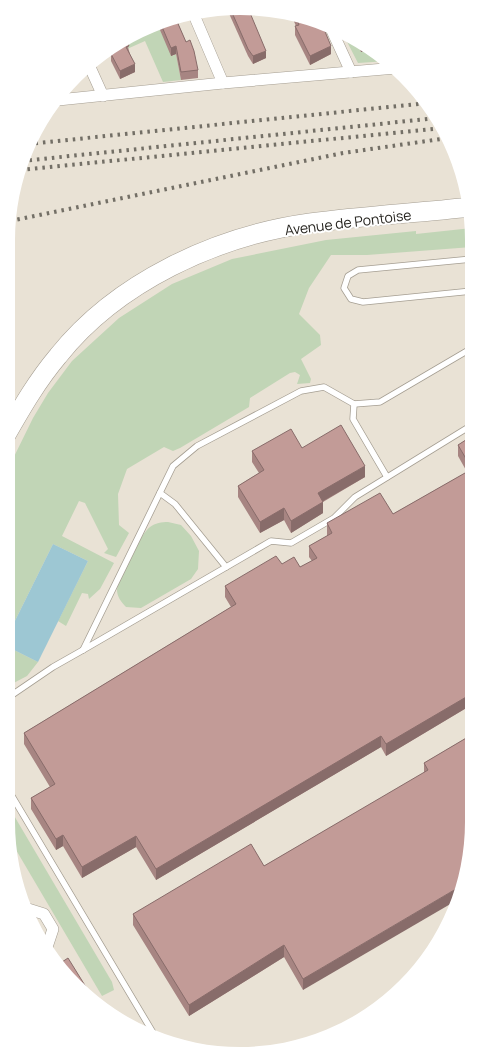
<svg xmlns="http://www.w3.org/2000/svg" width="480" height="1062" font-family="Manrope,sans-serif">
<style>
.green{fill:#c1d5b6}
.water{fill:#9dc7d3}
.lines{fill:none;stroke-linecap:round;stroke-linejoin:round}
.service-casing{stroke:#a59e92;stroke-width:7}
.minor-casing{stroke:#a59e92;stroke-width:12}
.primary-casing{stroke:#a59e92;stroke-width:20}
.service{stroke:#fff;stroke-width:5.5}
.minor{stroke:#fff;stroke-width:11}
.primary{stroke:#fff;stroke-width:19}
.rail{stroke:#736f66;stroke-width:4;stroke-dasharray:2.5 5;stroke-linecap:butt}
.wall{fill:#a78582}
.shaded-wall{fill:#886c6a}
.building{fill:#c29b97;stroke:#886c6a}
.labels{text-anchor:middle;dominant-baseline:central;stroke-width:4;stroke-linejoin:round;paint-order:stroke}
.street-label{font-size:14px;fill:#25231e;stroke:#fff}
</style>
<rect width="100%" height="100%" fill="#e9e2d5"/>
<!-- green -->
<g class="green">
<path d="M157 23 172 56 176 54 181 80 163 82 145 41 127 49 124 42 150 24Z"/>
<path d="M342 32 356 39 361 51 370 48 388 61 358 63Z"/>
<path d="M472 228V247L367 255H331L309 288 299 314 320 335 321 345 301 359 311 379 310 383 297 384 300 375 295 372 290 373 250 398 249 407 180 448 173 451 164 447 127 469 118 494 119 525 129 533 116 557 104 553 108 549 85 503 79 501 62 536 114 563 100 589 89 599 88 594 82 593 66 626 58 621 88 561 53 544 6 639V473L33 418 48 393 72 361 119 318 172 284 232 259 326 240 416 231V234Z"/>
<path d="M168 522 181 525 191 536 199 551 198 569 191 579 141 608 126 607C121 602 117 596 117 590 118 579 141 533 150 527 155 523 162 522 168 522Z"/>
<path d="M6 646 38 662 27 676 6 687Z"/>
<path d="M6 802 112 982 114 990 102 996 9 838Z"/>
</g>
<!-- water -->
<path class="water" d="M53 544 88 561 38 662 6 646V639Z"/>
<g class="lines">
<defs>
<g id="service">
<path d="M472 259 358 270 348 276 344 288 351 299 363 302 472 291"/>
<path d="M354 404 353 419 387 477"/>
<path d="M160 493 175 504 226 567"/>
<path d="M83 650 271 541 291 543 334 518 355 497 472 425"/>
<path d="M6 699 53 667 83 650 173 466 197 446 301 391 324 387 354 404 380 402 472 348"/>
<path d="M6 786 155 1036"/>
</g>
<g id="minor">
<path d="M194 15 223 83"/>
<path d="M329 24 351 72"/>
<path d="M89 65 103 96"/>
<path d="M58 100 223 83 396 68"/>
<path d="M25 908 44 914 53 929 47 947"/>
</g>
<path id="primary" d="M6 435C22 407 37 381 58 356 117 282 216 236 310 223 363 216 417 213 471 207"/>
</defs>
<!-- service casing -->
<use href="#service" class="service-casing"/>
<!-- minor casing -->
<use href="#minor" class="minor-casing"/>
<!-- primary casing -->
<use href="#primary" class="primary-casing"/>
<!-- service -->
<use href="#service" class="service"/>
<!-- minor -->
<use href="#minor" class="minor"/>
<!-- primary -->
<use href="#primary" class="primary"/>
<!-- rail -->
<g class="rail">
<path d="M28 144 428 103"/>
<path d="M22 161 437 118"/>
<path d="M20 170 443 128"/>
<path d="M10 221 343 153 448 138"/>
</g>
</g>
<!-- wall -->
<g class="wall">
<path d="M240 6 266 58 253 64 248 56 227 9Z"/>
<path d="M292 17 321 22 331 54 310 65 295 35V26H296Z"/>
<path d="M176 19 198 70V78L181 80 176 54 171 56 157 23Z"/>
<path d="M356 39 370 48 361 52Z"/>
<path d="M126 40 135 72 120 79 111 61V51Z"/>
<path d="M472 436 473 704 386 756 381 747 156 880 136 847 82 878 63 846 56 850 31 809V798L50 787 24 744V733L231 607 225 597V586L282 564 300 567 312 561 309 557V546L327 536V523L393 514 467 472 458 456V445Z"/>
<path d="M302 448 365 477 323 502V513L291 533 284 520 260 533 238 497V486L259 473 252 462V451Z"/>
<path d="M473 734 303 990 284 957 189 1016 133 925V914L264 866 424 773V763Z"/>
</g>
<!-- shaded-wall -->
<g class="shaded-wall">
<path d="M363 43 370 48 361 52V44Z"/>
<path d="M176 46V54L171 56V48Z"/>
<path d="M331 46V54L310 65V56Z"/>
<path d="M266 51V58L253 64V56Z"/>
<path d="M135 64V72L120 79V71Z"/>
<path d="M365 466V477L318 504V493Z"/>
<path d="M323 502V513L291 533V521Z"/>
<path d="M284 508V520L260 533V522Z"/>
<path d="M473 693V704L386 756V744Z"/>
<path d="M381 736V747L156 880V869Z"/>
<path d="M63 835V846L56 850V839Z"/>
<path d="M136 836V847L82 878V867Z"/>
<path d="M461 886 459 899 303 990V979Z"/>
<path d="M284 945V957L189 1016V1005Z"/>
</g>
<!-- building -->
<g class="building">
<path d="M240 6 248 8 266 51 253 56 248 49 230 8Z"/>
<path d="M296 17 321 22 331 46 310 56 295 26 299 25Z"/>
<path d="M176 19 186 42 190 40 194 51 198 70 181 72 176 46 171 48 160 22Z"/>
<path d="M126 40 129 46 126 47 135 64 120 71 111 54 114 51 112 50Z"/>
<path d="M341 425 365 466 318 493 323 502 291 521 284 508 260 522 238 486 264 470 252 451 291 429 302 448Z"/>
<path d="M472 436 473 693 386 744 381 736 156 869 136 836 82 867 63 835 56 839 31 798 55 784 24 733 236 604 225 586 276 556 282 564 294 557 300 567 317 558 309 546 332 533 327 523 380 493 393 514 472 469 458 445Z"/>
<path d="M473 734 474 822 461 886 303 979 284 945 189 1005 133 914 251 844 264 866 428 770 424 763Z"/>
<path d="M68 958 94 1000 64 976 60 968 62 962Z"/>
</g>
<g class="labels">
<!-- street labels -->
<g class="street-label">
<text transform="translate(348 222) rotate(-7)">Avenue de Pontoise</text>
</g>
</g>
<!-- crop -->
<path d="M0 0H480V1062H0ZM240 15H240A225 225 0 0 1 465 240V822A225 225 0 0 1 240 1047H240A225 225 0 0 1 15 822V240A225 225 0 0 1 240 15Z" fill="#fff" fill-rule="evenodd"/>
</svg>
